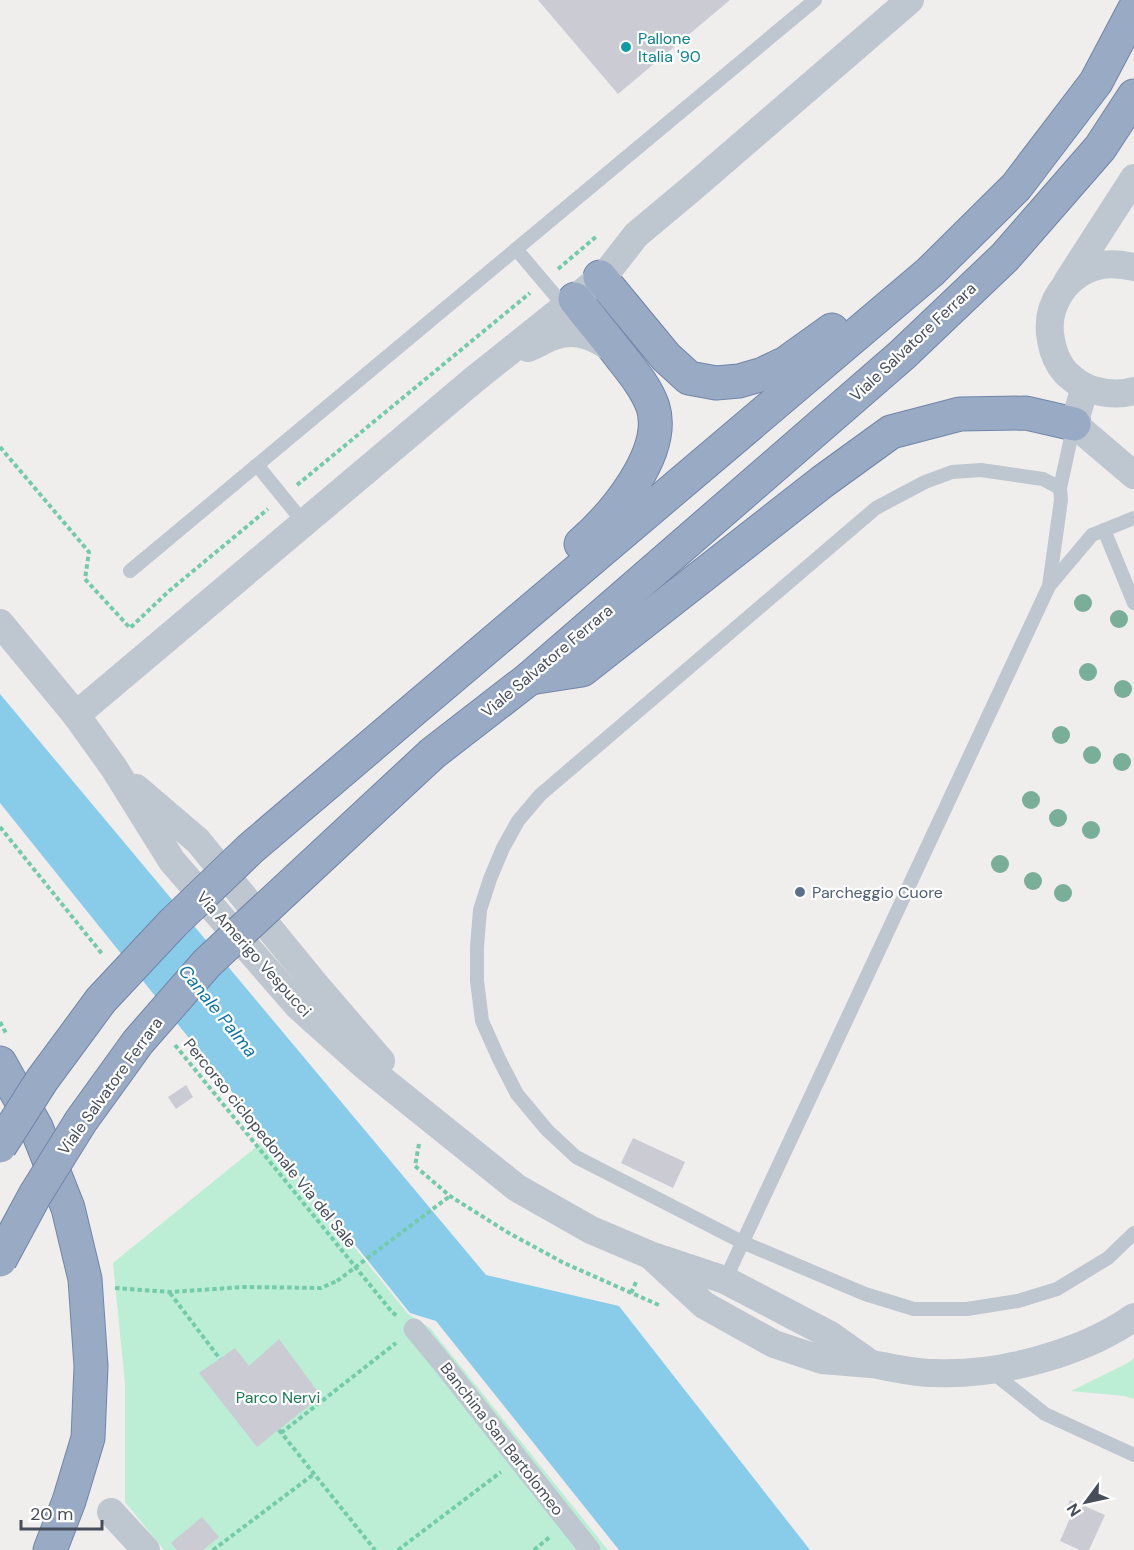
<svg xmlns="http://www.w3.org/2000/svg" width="1134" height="1550" font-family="'DM Sans',sans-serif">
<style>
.green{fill:#bbeed4}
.water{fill:#88ccea}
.building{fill:#cacbd3}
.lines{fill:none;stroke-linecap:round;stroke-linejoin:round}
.trunk-casing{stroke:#7085a8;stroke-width:35}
.path{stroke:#74cba9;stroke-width:4;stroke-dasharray:4.5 3;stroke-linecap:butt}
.service{stroke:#bec6cf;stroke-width:14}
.pedestrian{stroke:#bec6cf;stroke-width:21}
.minor{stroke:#bec6cf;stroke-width:28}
.trunk{stroke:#99aac4;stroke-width:33}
.trunk-bridge-casing{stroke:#7085a8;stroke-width:35;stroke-linecap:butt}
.path-bridge{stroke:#74cba9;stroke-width:4;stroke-dasharray:4.5 3;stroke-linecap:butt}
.trunk-bridge{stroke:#99aac4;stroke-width:33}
.tree{fill:#79ae98}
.culture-dot{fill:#0f9aa8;stroke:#fff;stroke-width:2}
.service-dot{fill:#5c6f8a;stroke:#fff;stroke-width:2}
.labels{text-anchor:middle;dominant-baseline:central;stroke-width:4.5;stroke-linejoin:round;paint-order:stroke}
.culture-label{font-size:16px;fill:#0d838f;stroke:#fff;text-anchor:start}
.street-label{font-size:16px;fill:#464e5a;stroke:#fff}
.service-label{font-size:16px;fill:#4e5e75;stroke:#fff;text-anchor:start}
.park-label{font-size:16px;fill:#187a53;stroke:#fff}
.water-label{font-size:18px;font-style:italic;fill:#0e75a5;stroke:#fff}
</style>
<rect width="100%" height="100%" fill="#f0eded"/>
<!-- green -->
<g class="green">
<path d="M267 1138 408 1314 430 1328 608 1550H164L125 1502V1383L113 1263Z"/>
<path d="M1134 1358V1399L1124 1396 1071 1391 1128 1363Z"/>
</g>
<!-- water -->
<path class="water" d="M0 694 486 1275 619 1306 810 1550H619L436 1321 410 1313 0 803Z"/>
<!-- building -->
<g class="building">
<path d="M538 0H730L618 94Z"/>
<path d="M186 1085 193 1097 176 1109 168 1097Z"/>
<path d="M633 1138 685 1162 673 1188 621 1163Z"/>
<path d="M279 1339 321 1396 257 1447 199 1373 235 1348 249 1366Z"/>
<path d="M1070 1500 1105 1515 1089 1550H1080L1060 1541 1073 1511 1067 1508Z"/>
<path d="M202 1517 219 1537 203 1550H177L171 1543Z"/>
</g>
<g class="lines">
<defs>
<g id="trunk">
<path d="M600 277 666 357 689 378 716 383 739 381 763 374 786 363 832 330"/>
<path d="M575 299C589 317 604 335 618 353 631 370 646 387 653 407 667 453 613 516 581 544"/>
<path d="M530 678 582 670 822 482 891 432 960 414 1026 413 1074 424"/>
<path d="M405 717 930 272 1016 187 1096 82 1134 10"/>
<path d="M433 753 530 678 902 355 1005 257 1100 148 1134 96"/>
<path d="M0 1063 36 1127 68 1208 85 1279 91 1366 88 1438 69 1501 50 1550"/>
</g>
</defs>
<!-- trunk casing -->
<use href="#trunk" class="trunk-casing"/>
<!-- path -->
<g class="path">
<path d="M558 269 598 235"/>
<path d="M0 447 89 552 85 579 130 628 169 591 268 509"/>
<path d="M297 485 530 293"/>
<path d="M0 827 103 955"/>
<path d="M0 1022 7 1035"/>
<path d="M175 1045 392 1312 397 1316"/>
<path d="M419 1144 415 1166 450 1196 507 1232 564 1263 661 1306"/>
<path d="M115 1288 170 1292 244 1287 321 1288 337 1281"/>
<path d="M170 1293 220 1359"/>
<path d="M631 1293 637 1280"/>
<path d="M279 1430 375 1550"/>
<path d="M281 1433 396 1343"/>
<path d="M213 1550 314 1474"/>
<path d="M398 1550 501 1472"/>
<path d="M534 1550 551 1536"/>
</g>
<!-- service -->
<g class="service">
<path d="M516 249 565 307"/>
<path d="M257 465 304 523"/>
<path d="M1060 488 1043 479 981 470 952 472 925 482 876 508 540 795 518 821 503 848 490 879 480 910 477 947V981L482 1021 499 1059 517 1094 547 1130 576 1157 742 1242 865 1294 914 1309H967L1018 1301 1057 1289 1108 1258 1134 1233"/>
<path d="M1104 530 1134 603"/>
<path d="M130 571 815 0"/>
<path d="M1049 586 1061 500 1060 488 1074 424"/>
<path d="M725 1280 1049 586 1092 535 1134 518"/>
<path d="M992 1372 1045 1414 1134 1455"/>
</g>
<!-- pedestrian -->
<path class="pedestrian" d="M414 1329 439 1359 590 1550"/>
<!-- minor -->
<g class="minor">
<path d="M1134 267C1123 265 1113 263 1102 265 1067 272 1044 305 1051 340 1053 353 1057 363 1066 373 1075 381 1082 387 1093 390 1107 394 1120 395 1134 391"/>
<path d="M1067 282 1134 178"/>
<path d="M528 348C537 345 545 339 554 336 577 328 596 337 615 351"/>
<path d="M1085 387 1074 424 1134 475"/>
<path d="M0 623 76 715 114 768 172 861 298 1006 365 1066 517 1188 591 1230 650 1255 725 1280 830 1335 871 1364 822 1360 774 1344 704 1305 650 1255"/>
<path d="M76 715 476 378 575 299 608 271 636 235 691 189 910 0"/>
<path d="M136 788 198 841 319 989 381 1061"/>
<path d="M871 1364C891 1367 913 1373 934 1373 997 1376 1082 1354 1134 1317"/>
<path d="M111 1512 146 1550"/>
</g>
<!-- trunk -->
<use href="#trunk" class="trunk"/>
<defs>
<g id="trunk-bridge">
<path d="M0 1146 42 1080 101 1000 173 923 250 849 405 717"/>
<path d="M0 1260 35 1195 81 1121 138 1042 207 963 433 753"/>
</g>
</defs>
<!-- trunk-bridge casing -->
<use href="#trunk-bridge" class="trunk-bridge-casing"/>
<!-- path-bridge -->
<path class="path-bridge" d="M337 1281 450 1196"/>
<!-- trunk-bridge -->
<use href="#trunk-bridge" class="trunk-bridge"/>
</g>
<!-- trees -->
<g class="tree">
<circle cx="1083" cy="603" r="9"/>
<circle cx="1119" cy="619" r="9"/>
<circle cx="1088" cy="672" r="9"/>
<circle cx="1123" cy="689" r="9"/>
<circle cx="1061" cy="735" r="9"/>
<circle cx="1092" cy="755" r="9"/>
<circle cx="1122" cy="762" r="9"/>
<circle cx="1031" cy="800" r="9"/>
<circle cx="1058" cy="818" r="9"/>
<circle cx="1091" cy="830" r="9"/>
<circle cx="1000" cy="864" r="9"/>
<circle cx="1033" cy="881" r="9"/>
<circle cx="1063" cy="893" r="9"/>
</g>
<!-- markers -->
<circle class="culture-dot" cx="626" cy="47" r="6"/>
<circle class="service-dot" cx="800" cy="892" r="6"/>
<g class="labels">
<!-- culture labels -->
<g class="culture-label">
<text x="638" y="38">Pallone<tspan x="638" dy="18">Italia '90</tspan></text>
</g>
<!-- street labels -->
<g class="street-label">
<text transform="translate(913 342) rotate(-43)">Viale Salvatore Ferrara</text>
<text transform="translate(547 661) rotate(-40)">Viale Salvatore Ferrara</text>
<text transform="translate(254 954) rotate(48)">Via Amerigo Vespucci</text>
<text transform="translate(110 1086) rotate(-54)">Viale Salvatore Ferrara</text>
<text transform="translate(270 1143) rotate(51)">Percorso ciclopedonale Via del Sale</text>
<text transform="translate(502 1439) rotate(52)">Banchina San Bartolomeo</text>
</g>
<!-- service labels -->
<g class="service-label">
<text x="812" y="892">Parcheggio Cuore</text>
</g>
<!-- park labels -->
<g class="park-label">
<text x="278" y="1397">Parco Nervi</text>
</g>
<!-- water labels -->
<g class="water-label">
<text transform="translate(218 1011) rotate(51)">Canale Palma</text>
</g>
</g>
<!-- north arrow -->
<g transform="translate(1086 1502) rotate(237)" stroke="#ffffff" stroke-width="4.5" paint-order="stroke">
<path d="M0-4.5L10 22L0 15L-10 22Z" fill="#464e5a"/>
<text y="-9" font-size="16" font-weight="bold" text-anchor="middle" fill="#464e5a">N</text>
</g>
<!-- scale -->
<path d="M21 1520v9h81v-9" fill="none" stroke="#464e5a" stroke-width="3"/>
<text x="30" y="1520" font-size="18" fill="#464e5a" stroke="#ffffff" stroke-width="4.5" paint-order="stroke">20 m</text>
</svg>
